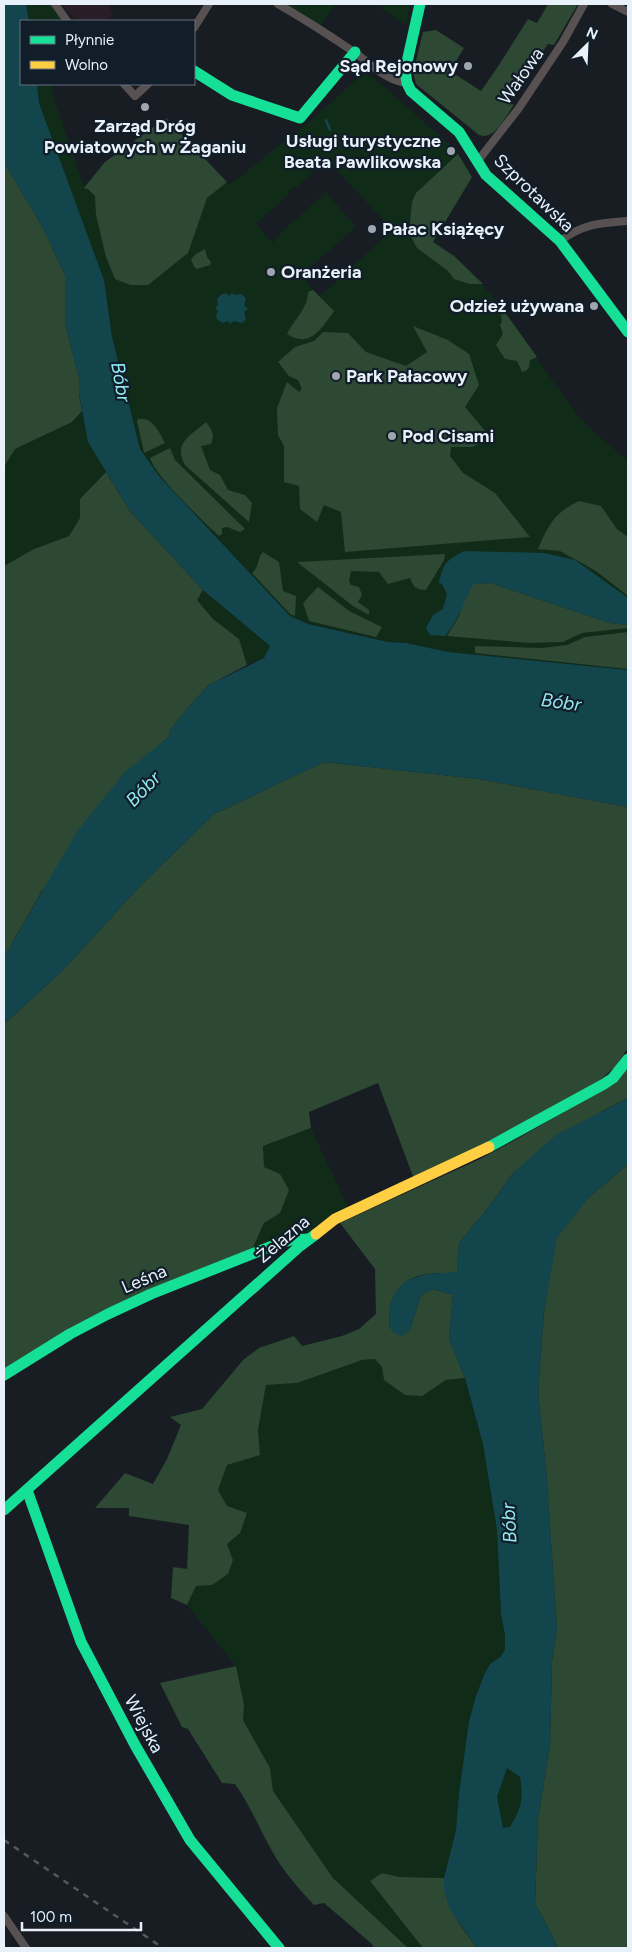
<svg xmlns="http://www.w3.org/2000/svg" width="632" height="1952" font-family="Figtree,sans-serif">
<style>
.commercial{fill:#291d28}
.green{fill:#112b19;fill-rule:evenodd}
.forest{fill:#2d4833}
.water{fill:#12464c;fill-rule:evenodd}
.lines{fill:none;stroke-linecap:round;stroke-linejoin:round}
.stream{stroke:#12464c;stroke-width:2.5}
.street{stroke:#575251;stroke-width:8}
.fast{stroke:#16e098;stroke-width:11}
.slow{stroke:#ffcf43;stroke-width:11}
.rail{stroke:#565759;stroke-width:2.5;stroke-dasharray:6 6;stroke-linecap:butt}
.poi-dot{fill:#9fa6ae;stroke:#111d29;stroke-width:2}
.labels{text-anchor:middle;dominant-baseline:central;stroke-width:4.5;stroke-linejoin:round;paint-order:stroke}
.poi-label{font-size:18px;font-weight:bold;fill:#e8f0f9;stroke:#111d29;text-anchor:start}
.street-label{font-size:18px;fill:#e8f0f9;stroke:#111d29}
.water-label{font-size:19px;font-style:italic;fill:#8fe8f3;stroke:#111d29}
</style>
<rect width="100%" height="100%" fill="#171d23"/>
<!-- commercial -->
<path class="commercial" d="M61 4H109L113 16 102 21H76Z"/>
<!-- green -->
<g class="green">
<path d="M26 4H53L65 21H29Z"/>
<path d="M287 4H336L321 25Z"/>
<path d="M385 4H410L406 25 382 9Z"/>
<path d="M363 73 374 78 456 150 472 177 433 242C497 284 529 352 575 411 590 431 609 445 628 460V670L448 652 406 643 388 642 308 624 290 616 159 476 140 449 112 337 104 280 39 103 37 84H51L54 99 84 187 105 162 226 182 229 185 308 123ZM327 159 392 230 319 297 301 275 356 227 326 192 276 237 273 243 256 224 289 194 288 192 294 187 296 188Z"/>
<path d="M82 411 88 442 106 472 80 499V518L69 536 34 549 4 566V467L15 449 72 422Z"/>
<path d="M203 590 270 646 265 658 247 665 239 639 213 619 197 600Z"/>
<path d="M311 1128 348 1207 323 1221 305 1234 251 1252 264 1223 280 1213V1174L264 1167 263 1146Z"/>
<path d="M376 1359 382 1367 384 1380 422 1396 446 1380 465 1378 483 1444 497 1530 501 1614 505 1635 506 1650 500 1657 490 1664 484 1675 476 1696 469 1721 459 1793 456 1830 444 1878 399 1877 382 1873 370 1881 423 1948H408L333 1878 273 1791 270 1768 243 1720 244 1705 236 1666 187 1605 196 1586 212 1585 233 1560 227 1544 240 1533 227 1506 218 1490 227 1465 260 1454 258 1430 266 1385 297 1383 362 1360Z"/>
<path d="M507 1767C510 1770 517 1774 520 1777 529 1792 518 1814 510 1827L502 1828 497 1797Z"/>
</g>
<!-- forest -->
<g class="forest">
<path d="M548 4H578L554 45 548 44 508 101 514 105C506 115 495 141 479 135L416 84 413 73 423 32 436 30 464 48 450 71 481 91 499 65 528 19 537 23Z"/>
<path d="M166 118 227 182 207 198 188 253 148 285H130L115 279 106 257 96 215 95 196 88 189 84 188 105 162Z"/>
<path d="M458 154 472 177 433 242 454 256 483 284H470L454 279 448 271 417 248 409 233 412 202 416 193Z"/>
<path d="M4 162 43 228 65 275V323L79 378V393L82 411 72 422 15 449 4 467Z"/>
<path d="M205 249 207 257 211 262 210 265 197 269 194 267 191 259 196 254Z"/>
<path d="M313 290 334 311C322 328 310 349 287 334 294 320 308 308 308 292Z"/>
<path d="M499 304 537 357 530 360C529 367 530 370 522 372L517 361 505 359 496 345 503 334 500 325 502 322Z"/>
<path d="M413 326 448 340 469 354 479 385 465 407 492 439 472 447H451L450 456 463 473 495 493 530 537 345 552 341 512 324 505 317 522 300 509 299 486 284 482V446L278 435 277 408 287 382 299 392 302 389 298 380 289 376 278 362 295 347 314 341 323 332 348 333 366 352 406 366 427 352Z"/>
<path d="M138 419C153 417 159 432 165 443L144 453 137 421Z"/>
<path d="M206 422C212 430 215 434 211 444L201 446 210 470 220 475 228 490 245 495 252 503 249 522 185 465C173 443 190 436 206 422Z"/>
<path d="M170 448 175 460 245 529 240 532 227 527 222 528V534L219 536C203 521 155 476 150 458Z"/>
<path d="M106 472 130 511 203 590 197 600 213 619 239 639 247 665 209 685 191 704 169 732 170 736 158 746 42 891 4 957V566L34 549 69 536 80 518V499Z"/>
<path d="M579 501 601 506 617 529 628 537V596L596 571 560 551 538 549C549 524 554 513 579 501Z"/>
<path d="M263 552 279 562 283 591 296 596 295 616 290 614 252 573C259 568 257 558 263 552Z"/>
<path d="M445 554 444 560 426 590C417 590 413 587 410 578L388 584 379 572 351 571 349 581 351 585 359 587 362 595 358 602 369 610V615L353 606 297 562Z"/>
<path d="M491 583 610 623 628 625V628L582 633 563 642 530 643 447 636 459 616 463 602 473 584Z"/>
<path d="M318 587 349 611 382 627 376 637 309 621 303 603Z"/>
<path d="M628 632V669L475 653V646L542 648 567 645 585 637Z"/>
<path d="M324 762 479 779 628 807V1048L615 1067 600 1080 497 1140 414 1179 378 1083 309 1112 311 1128 263 1146 264 1167 280 1174 289 1190 280 1213 264 1223 251 1252 4 1369V1024L62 971 140 886 214 814Z"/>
<path d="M628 1068V1098L602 1111 513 1173 488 1208 459 1243 457 1273C429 1273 402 1272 391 1303 389 1310 390 1319 389 1327L410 1330 421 1295 433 1289 453 1295 449 1338 465 1378 446 1380 422 1396 405 1395 384 1380 382 1367 375 1359 362 1360 297 1383 266 1385 258 1430 260 1455 227 1465 218 1490 227 1506 247 1513 240 1533 227 1544 233 1560 228 1574 212 1585 196 1586 187 1605 171 1598 173 1567 187 1569 189 1525 129 1516V1508H95L125 1473 153 1484 167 1459 181 1425 170 1417 202 1409 244 1359 259 1348 294 1336 302 1346 342 1336 359 1329 376 1314 375 1269 340 1223 480 1159 515 1140 610 1086Z"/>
<path d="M628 1164V1948H558L535 1903 538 1819 550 1744 552 1661 557 1629 546 1469 538 1392 544 1311 556 1238 588 1198Z"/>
<path d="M236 1666 244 1705 243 1720 270 1768 273 1791 333 1878 408 1948H374L372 1944 324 1903 314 1905C299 1889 283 1871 272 1851 259 1828 250 1805 235 1784L222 1783 188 1729 182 1727 160 1683Z"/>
<path d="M382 1873 399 1877 444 1878C444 1907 461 1926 477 1948H423L370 1881Z"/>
</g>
<!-- water -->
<g class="water">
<path d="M4 4H26L29 21H21V84H37L39 103 104 280 112 337 140 449 159 476 290 616 308 624 388 642 406 643 448 652 628 670V807L479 779 324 762 214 814 140 886 62 971 4 1024V957L78 830 125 772 170 736 169 732 191 704 209 685 264 658 270 646 203 590 130 511 88 442 79 393V378L65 323V275L43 228 4 162Z"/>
<path d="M226 293 229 296 232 293 235 295 241 294 246 298 244 305 248 309 244 312 246 319 242 323 234 321 230 324 228 321 223 323 218 320 216 316 218 311 215 308 218 305 217 299 222 294Z"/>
<path d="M464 551 544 553 575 560 628 598V625L610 623 491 583 473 584C464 602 458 621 445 636L430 635 426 628 433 615 443 609 447 594 442 584 439 583C443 563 447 560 464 551Z"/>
<path d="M628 1098V1164L588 1198 557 1238 544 1311 538 1392 546 1469 557 1629 552 1661 550 1744 538 1819 535 1903 558 1948H477L450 1910 444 1890V1878L456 1830 459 1793 469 1721 476 1696 484 1675 490 1664 500 1657 505 1650V1635L501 1614 497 1530 483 1444 465 1378 449 1338 453 1295 433 1289 421 1295 410 1330 402 1336 394 1333 389 1327C390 1319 389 1310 391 1303 402 1272 429 1274 457 1272L459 1243 488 1208 513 1173 556 1135ZM507 1768 520 1777C524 1799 521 1808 510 1827L503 1828 497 1797Z"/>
</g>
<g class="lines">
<!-- stream -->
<path class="stream" d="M326 120 330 130"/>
<!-- street -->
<g class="street">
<path d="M55 4 67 21"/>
<path d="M278 4C304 19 329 35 354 52 370 63 386 81 407 83"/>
<path d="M612 4 628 12"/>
<path d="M194 28 209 4"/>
<path d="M124 84 135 96 148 84"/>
<path d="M477 162 519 108 563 42 584 4"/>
<path d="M560 241C583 224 600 223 628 221"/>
<path d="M4 1916 26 1948"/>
</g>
<!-- fast -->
<g class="fast">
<path d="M420 4 405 71 407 83 411 91 459 132 486 175 560 241 628 332"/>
<path d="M194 71 232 95 300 118 355 52"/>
<path d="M489 1147 604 1084 613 1078 628 1059"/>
<path d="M4 1375 70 1334 108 1314 151 1294 277 1244 291 1240 309 1239"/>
<path d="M27 1490 81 1642 135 1745 190 1840 279 1948"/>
<path d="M4 1510 300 1246 316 1234"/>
</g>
<!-- slow -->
<path class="slow" d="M316 1234 335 1219 489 1147"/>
<!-- rail -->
<path class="rail" d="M4 1840 163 1948"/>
</g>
<!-- markers -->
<g class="poi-dot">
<circle cx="468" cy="66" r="5"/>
<circle cx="145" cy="107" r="5"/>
<circle cx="451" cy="151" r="5"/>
<circle cx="372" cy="229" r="5"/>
<circle cx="271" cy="272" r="5"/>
<circle cx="594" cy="306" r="5"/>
<circle cx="336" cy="376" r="5"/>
<circle cx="392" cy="436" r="5"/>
</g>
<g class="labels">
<!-- poi labels -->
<g class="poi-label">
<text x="458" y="66" text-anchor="end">Sąd Rejonowy</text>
<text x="145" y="126" text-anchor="middle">Zarząd Dróg<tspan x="145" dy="21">Powiatowych w Żaganiu</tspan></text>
<text x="441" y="141" text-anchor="end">Usługi turystyczne<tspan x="441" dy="21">Beata Pawlikowska</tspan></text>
<text x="382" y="229">Pałac Książęcy</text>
<text x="281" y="272">Oranżeria</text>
<text x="584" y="306" text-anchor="end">Odzież używana</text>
<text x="346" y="376">Park Pałacowy</text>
<text x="402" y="436">Pod Cisami</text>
</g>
<!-- street labels -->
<g class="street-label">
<text transform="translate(521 76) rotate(-55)">Wałowa</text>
<text transform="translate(534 193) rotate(44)">Szprotawska</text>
<text transform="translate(283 1239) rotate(-40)">Żelazna</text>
<text transform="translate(144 1279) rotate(-23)">Leśna</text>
<text transform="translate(144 1724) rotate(62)">Wiejska</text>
</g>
<!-- water labels -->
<g class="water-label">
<text transform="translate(121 382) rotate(80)">Bóbr</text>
<text transform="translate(561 702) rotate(8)">Bóbr</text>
<text transform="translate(143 789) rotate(-46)">Bóbr</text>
<text transform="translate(509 1523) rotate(-93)">Bóbr</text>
</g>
</g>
<!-- border -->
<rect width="632" height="1952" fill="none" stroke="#e8f0f9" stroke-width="10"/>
<!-- legend -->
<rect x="20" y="20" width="175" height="65" fill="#111d29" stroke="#67717c"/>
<rect x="30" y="36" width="25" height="8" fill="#16e098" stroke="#67717c"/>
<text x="65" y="45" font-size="15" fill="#e8f0f9">Płynnie</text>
<rect x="30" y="61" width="25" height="8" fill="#ffcf43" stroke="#67717c"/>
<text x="65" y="70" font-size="15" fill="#e8f0f9">Wolno</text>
<!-- north arrow -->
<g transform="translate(587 45) rotate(24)" stroke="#111d29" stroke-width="4" paint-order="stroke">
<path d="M0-4L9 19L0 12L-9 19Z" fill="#e8f0f9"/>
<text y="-8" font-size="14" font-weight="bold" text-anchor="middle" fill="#e8f0f9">N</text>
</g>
<!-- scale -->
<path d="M22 1922v8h119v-8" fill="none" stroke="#e8f0f9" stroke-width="2.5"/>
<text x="30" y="1922" font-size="15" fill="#e8f0f9" stroke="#111d29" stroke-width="4" paint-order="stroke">100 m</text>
</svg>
